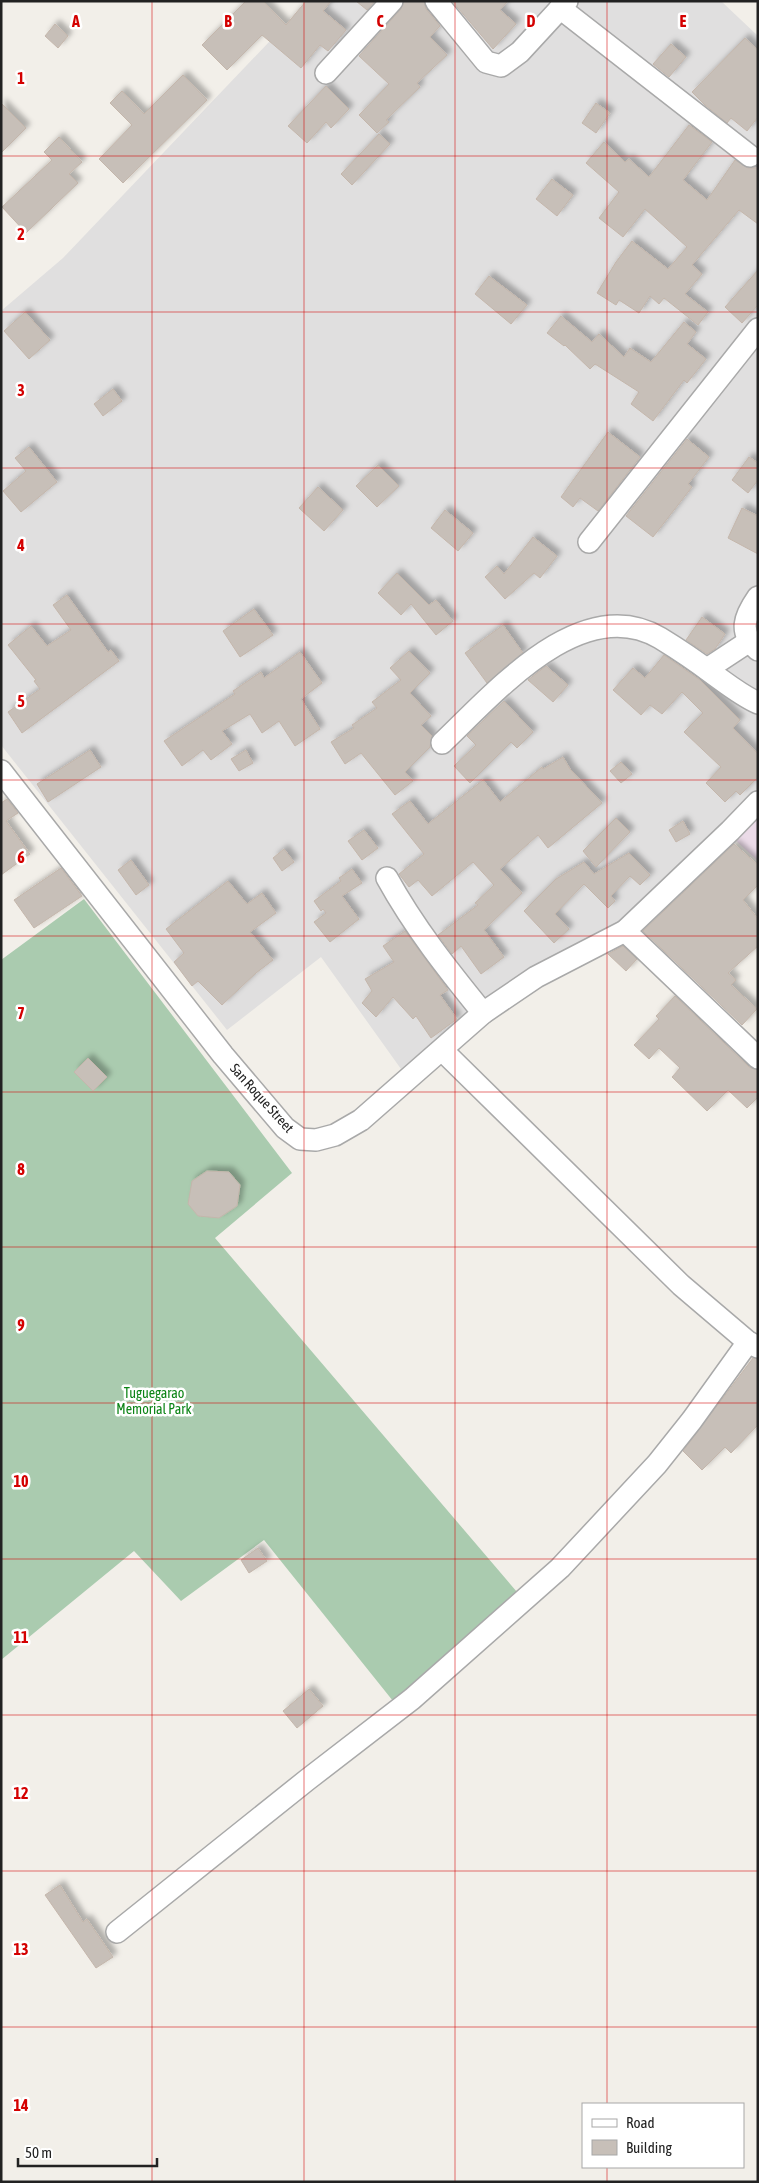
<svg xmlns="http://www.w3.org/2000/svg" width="759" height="2183" font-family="'Asap Condensed',sans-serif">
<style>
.residential{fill:#e0dfdf}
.industrial{fill:#ebdbe8}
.cemetery{fill:#aacbaf}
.building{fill:#c7bfb8;stroke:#c4b6ab;filter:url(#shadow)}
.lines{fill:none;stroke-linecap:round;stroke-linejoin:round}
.street-casing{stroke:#a9a9a9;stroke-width:24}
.street{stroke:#fff;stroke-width:21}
.grid{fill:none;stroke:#d40000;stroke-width:1;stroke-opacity:0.55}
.labels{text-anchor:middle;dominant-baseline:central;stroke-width:5;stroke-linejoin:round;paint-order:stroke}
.street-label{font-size:14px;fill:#222;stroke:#fff}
.park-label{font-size:14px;fill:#0c8416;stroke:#fff}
.grid-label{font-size:16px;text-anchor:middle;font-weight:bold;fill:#d40000;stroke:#fff;stroke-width:5;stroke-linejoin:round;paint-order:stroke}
</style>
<defs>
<filter id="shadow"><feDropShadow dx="4.5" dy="-4.5" stdDeviation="2.5" flood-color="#0004"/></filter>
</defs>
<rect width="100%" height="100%" fill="#f2efe9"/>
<!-- residential -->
<path class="residential" d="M308 1H721L758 36V788L697 854 619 925 527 970 479 1003 401 1069 321 957 227 1030 1 745V311L63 258Z"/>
<!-- industrial -->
<path class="industrial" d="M758 813V861L734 839Z"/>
<!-- cemetery -->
<path class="cemetery" d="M84 899 292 1173 215 1238 517 1592 397 1706 264 1540 181 1601 134 1551 1 1660V960Z"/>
<!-- building -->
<g class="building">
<path d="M246 1H263L286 25 306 1H331L323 11 346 30 328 51 320 45 301 68 262 35 227 70 202 45Z"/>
<path d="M356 1H375L367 10Z"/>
<path d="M404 1H424L426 9 440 26 430 37 447 55 417 83 420 87 386 120 389 122 377 133 359 115 389 84 359 56 401 9Z"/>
<path d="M452 1H508L500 10 516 24 493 49Z"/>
<path d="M55 24 68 36 58 48 45 36Z"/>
<path d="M745 38 758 50V117L747 131 731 118 727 123 705 105 692 92Z"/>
<path d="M671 44 686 57 669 77 653 64Z"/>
<path d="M183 75 207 100 123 183 99 159 132 125 110 103 122 91 144 114Z"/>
<path d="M326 86 349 109 331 128 326 122 307 143 288 126Z"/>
<path d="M1 103 26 128 1 153Z"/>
<path d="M596 103 610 113 596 133 582 123Z"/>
<path d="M689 125 712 142 683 180 707 200 735 160 748 168H758V224L739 210 692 265 702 274 685 294 708 312 698 325 664 298 659 304 650 296 639 313 619 300 616 305 597 293 616 262 632 241 668 269 687 247 645 209 623 237 599 218 619 192 586 163 604 142 625 162 629 159 649 177Z"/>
<path d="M379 134 390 144 352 185 341 174Z"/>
<path d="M59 137 82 162 69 174 78 183 26 233 2 207 52 160 44 152Z"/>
<path d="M552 179 573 195 557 216 536 199Z"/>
<path d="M758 270V305L742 323 725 307Z"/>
<path d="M489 276 527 305 511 324 475 294Z"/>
<path d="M25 312 50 340 29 359 4 331Z"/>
<path d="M561 316 592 342 599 334 624 357 630 348 651 362 684 322 696 332 687 344 706 359 687 383 684 380 653 421 631 404 639 392 595 364 590 369 565 345 564 346 547 333Z"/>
<path d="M113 389 122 401 103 416 94 404Z"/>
<path d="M608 432 640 457 598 511 580 498 573 507 561 497Z"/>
<path d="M687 439 709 457 688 484 692 487 653 537 626 516Z"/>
<path d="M29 447 57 482 21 512 3 491 26 471 15 458Z"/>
<path d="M749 457 758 463V480L748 493 732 480Z"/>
<path d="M378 465 399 486 377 507 356 486Z"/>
<path d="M318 487 343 510 324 531 299 508Z"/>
<path d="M742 508 758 516V554L728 538Z"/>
<path d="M445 510 473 533 458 551 431 528Z"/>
<path d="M533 537 557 556 540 578 534 573 505 599 485 577 497 566 504 574Z"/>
<path d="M397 573 429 605 436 600 453 621 436 635 411 604 401 615 378 593Z"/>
<path d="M67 595 108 652 111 650 119 661 22 733 8 712 40 689 34 681 36 680 8 645 31 626 47 646 71 630 53 605Z"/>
<path d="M254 609 273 635 240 657 223 631Z"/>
<path d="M702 617 725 634 715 649 707 654 686 640Z"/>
<path d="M503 625 523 653 487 683 465 653Z"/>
<path d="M409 651 430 673 410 693 431 716 421 725 432 736 430 747 405 772 413 781 395 795 361 753 345 764 331 742 354 728 352 725 377 708 372 702 401 680 390 668Z"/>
<path d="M300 652 322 683 301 699 320 729 295 746 279 721 262 733 250 714 222 731 232 744 211 760 203 750 182 766 164 741 235 694 233 691 261 672 264 678Z"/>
<path d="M664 655 700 680 740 720 733 728 758 754V777L740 795 736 791 725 802 706 783 721 767 684 732 703 713 682 692 662 714 650 705 641 715 613 690 633 668 645 678Z"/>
<path d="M546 666 568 685 553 702 528 680Z"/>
<path d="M504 701 533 732 517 748 511 742 470 783 454 766 476 745 467 736Z"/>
<path d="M90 750 101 767 48 802 37 784Z"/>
<path d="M246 750 253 763 239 771 231 759Z"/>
<path d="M563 757 570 769 602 803 548 848 538 835 500 869 522 893 484 930 504 957 481 974 461 946 452 954 438 935 478 905 475 903 494 885 473 862 432 896 418 880 409 887 399 874 424 854 392 814 410 801 428 824 483 780 500 802 542 767 543 769Z"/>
<path d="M621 762 632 774 621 783 610 771Z"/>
<path d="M7 799 18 813 6 821 30 854 1 875V803Z"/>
<path d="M616 818 630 832 596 867 583 851Z"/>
<path d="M683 821 690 834 676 842 669 830Z"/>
<path d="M364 830 378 848 362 860 348 841Z"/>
<path d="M734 844 758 865V885L743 900 758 919V946L728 973 736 980 731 985 757 1009 742 1025 643 931Z"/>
<path d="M284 849 294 862 282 871 273 858Z"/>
<path d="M629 853 650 875 640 885 630 876 611 896 615 901 608 908 584 884 555 914 569 929 554 943 524 911 556 879 584 862 594 874Z"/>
<path d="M131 860 149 885 136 895 118 870Z"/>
<path d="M61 868 82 896 34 928 14 900Z"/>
<path d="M352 869 362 883 342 896 359 919 330 942 314 922 326 913 323 909 321 911 314 901 341 881 339 878Z"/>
<path d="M228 881 247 904 262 893 276 913 250 932 273 960 256 973 222 1005 198 981 192 986 174 962 184 953 166 929Z"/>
<path d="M405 931 448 990 440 995 457 1019 431 1038 416 1016 413 1019 393 997 376 1017 362 1003 372 991 365 979 394 962 383 946Z"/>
<path d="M623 946 637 959 626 971 608 954Z"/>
<path d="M675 996 749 1067 758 1070V1097L747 1108 728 1090 707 1111 672 1077 680 1068 659 1048 649 1059 634 1045 659 1019 656 1016Z"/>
<path d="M88 1058 107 1077 93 1091 74 1072Z"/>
<path d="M207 1171 229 1172 240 1185 237 1206 219 1218 198 1216 188 1204 192 1181Z"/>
<path d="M753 1358 758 1359V1425L731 1453 725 1447 702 1470 683 1451Z"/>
<path d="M258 1548 267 1561 249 1573 241 1560Z"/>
<path d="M309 1689 323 1706 297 1728 283 1711Z"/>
<path d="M60 1885 83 1922 87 1919 113 1957 96 1968 45 1895Z"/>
</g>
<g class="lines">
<defs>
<g id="street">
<path d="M436 1 486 62 501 66 520 52 567 1"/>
<path d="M560 8 750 156"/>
<path d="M326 73 392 1"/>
<path d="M589 542 758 329"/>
<path d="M758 597C744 617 738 632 758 650"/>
<path d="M707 669 748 642"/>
<path d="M442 743C494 694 581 591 660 638 678 649 696 661 713 674 727 684 742 696 758 703"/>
<path d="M1 771 223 1055 285 1128 300 1139 316 1140 335 1135 361 1120 483 1013 536 977 625 931 730 831 758 802"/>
<path d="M387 878C414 927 448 970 483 1013"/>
<path d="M625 931 758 1058"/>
<path d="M442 1050 681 1285 748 1342 758 1347"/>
<path d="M117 1932 307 1780 412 1699 560 1568 657 1464 692 1420 748 1342"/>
</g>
</defs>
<!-- street casing -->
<use href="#street" class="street-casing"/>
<!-- street -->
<use href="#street" class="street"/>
</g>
<!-- grid -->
<path class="grid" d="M152 1V2182M304 1V2182M455 1V2182M607 1V2104M1 156H758M1 312H758M1 468H758M1 624H758M1 780H758M1 936H758M1 1092H758M1 1247H758M1 1403H758M1 1559H758M1 1715H758M1 1871H758M1 2027H758M607 2167V2182"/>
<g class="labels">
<!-- street labels -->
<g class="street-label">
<text transform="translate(262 1098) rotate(48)">San Roque Street</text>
</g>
<!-- park labels -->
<g class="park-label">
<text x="154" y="1393">Tuguegarao<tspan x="154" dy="16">Memorial Park</tspan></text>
</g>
</g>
<g class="grid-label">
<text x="76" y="27">A</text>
<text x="228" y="27">B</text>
<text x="380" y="27">C</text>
<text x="531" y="27">D</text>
<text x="683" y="27">E</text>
<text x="21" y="84">1</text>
<text x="21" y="240">2</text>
<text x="21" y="396">3</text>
<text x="21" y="551">4</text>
<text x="21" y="707">5</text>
<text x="21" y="863">6</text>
<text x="21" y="1019">7</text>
<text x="21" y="1175">8</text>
<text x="21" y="1331">9</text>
<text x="21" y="1487">10</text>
<text x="21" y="1643">11</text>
<text x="21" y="1799">12</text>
<text x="21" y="1955">13</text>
<text x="21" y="2111">14</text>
</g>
<!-- border -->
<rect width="759" height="2183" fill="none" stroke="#222222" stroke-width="5"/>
<!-- legend -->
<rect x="582" y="2103" width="162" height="65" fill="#ffffff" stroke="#a7a7a7"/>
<rect x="592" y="2119" width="25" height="8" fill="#ffffff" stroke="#a7a7a7"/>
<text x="626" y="2128" font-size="15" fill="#222222">Road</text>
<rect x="592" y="2140" width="25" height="15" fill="#c7bfb8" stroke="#a7a7a7"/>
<text x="626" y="2153" font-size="15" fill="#222222">Building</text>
<!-- scale -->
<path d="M18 2158v8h139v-8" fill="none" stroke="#222222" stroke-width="2.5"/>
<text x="25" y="2158" font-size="15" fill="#222222" stroke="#ffffff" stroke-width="4" paint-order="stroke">50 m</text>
</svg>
